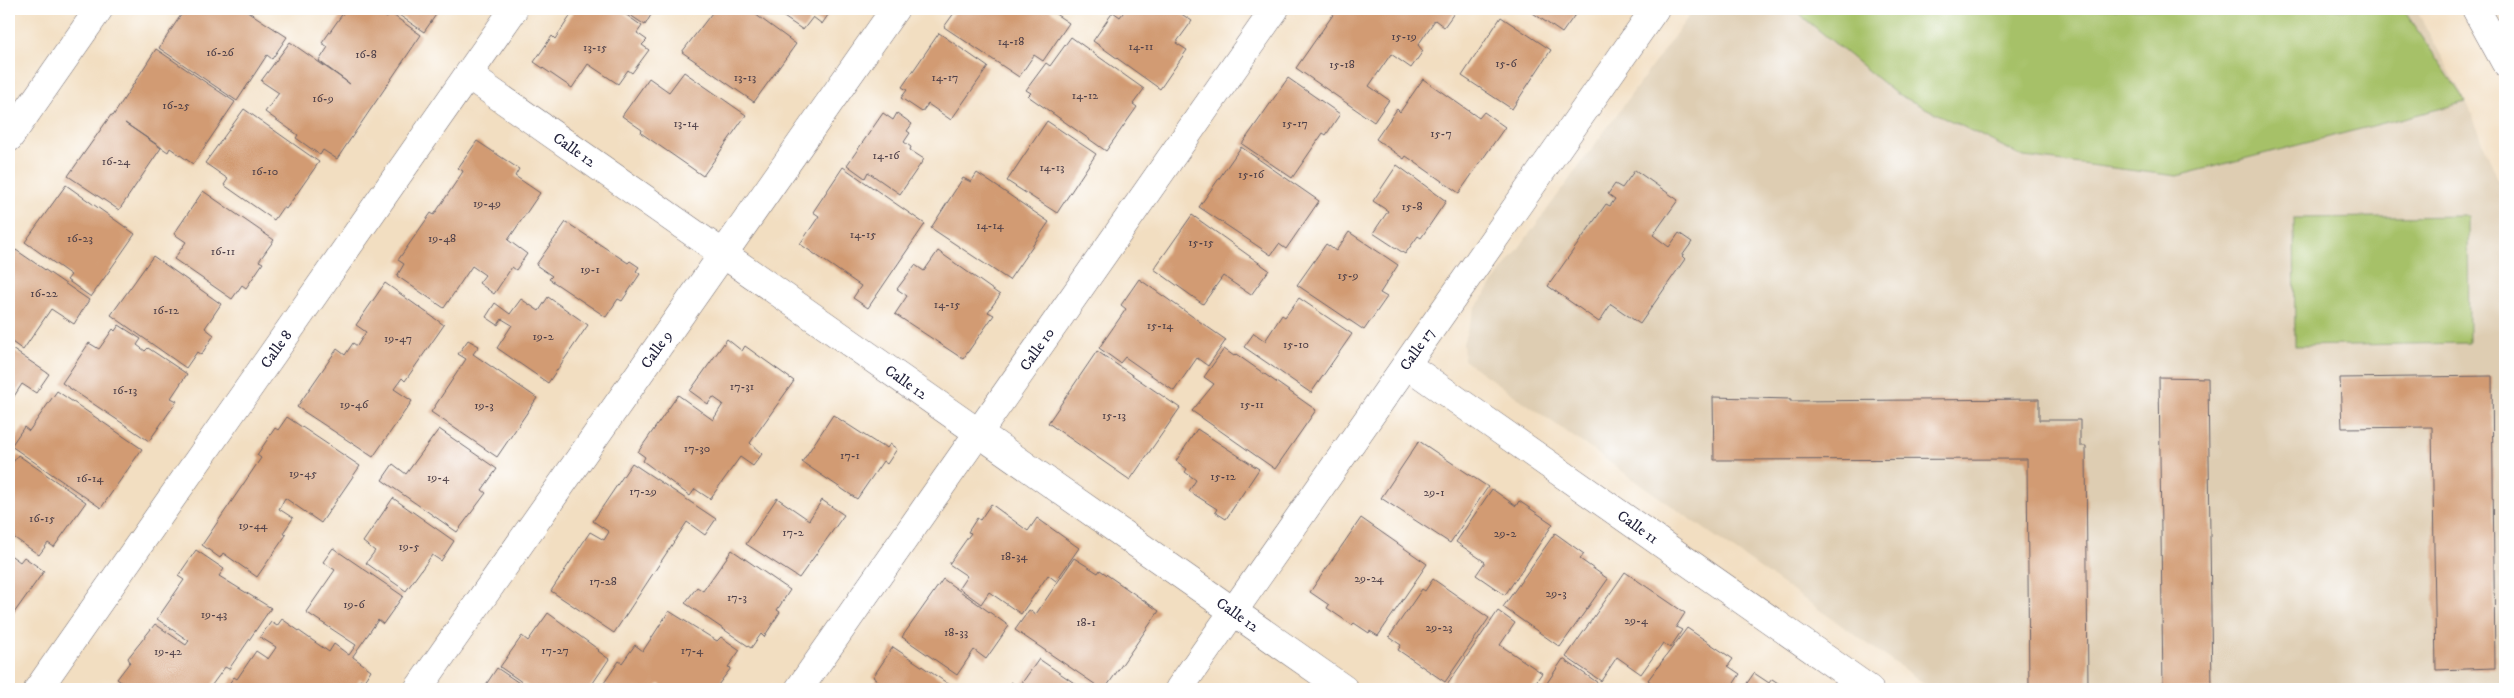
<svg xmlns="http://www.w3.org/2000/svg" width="2514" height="698" font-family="'IM FELL DW Pica',serif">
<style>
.built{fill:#decdb2}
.green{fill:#a6c167;stroke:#647251}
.building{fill:#d29b73}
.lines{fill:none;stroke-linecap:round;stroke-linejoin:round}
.minor-casing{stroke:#6b646a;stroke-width:29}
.minor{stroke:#fff;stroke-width:28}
.labels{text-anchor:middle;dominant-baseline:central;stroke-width:4;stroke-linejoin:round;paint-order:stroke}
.number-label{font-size:12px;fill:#4e4049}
.street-label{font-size:15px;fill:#22223b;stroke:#fff}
</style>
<rect width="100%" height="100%" fill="#fff"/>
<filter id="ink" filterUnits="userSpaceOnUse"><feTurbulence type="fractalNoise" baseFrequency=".02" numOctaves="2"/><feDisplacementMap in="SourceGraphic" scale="10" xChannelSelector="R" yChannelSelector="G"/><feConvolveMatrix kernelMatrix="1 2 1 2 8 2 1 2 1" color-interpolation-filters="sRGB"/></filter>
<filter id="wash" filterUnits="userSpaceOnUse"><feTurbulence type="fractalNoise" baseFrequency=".0096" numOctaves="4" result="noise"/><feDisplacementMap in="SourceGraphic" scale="20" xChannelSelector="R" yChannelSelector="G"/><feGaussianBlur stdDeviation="1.12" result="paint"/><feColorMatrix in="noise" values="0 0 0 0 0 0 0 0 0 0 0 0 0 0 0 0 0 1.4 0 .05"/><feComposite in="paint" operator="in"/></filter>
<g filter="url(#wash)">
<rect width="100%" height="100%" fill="#f2dec1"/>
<!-- built -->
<path class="built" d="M1694 9H2416L2469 107 2505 197V689H1932L1464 360 1463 343 1475 308Z"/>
<!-- green -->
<g class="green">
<path d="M1793 9H2403L2466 102 2177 176 2024 157 1895 93Z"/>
<path d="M2468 216 2469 343 2295 346 2294 218Z"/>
</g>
<g id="blocks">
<!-- building -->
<g class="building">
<path d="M185 9H244L287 37 272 59 267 55 237 101 159 48Z"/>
<path d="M346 9H373L387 18 390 13 421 35 337 159 323 150 320 155 296 138 298 135 265 112 279 93 261 81 290 42 350 84 319 61 328 47 322 43Z"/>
<path d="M390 9H440L424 32Z"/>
<path d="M575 9H618L642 26 637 33 647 40 642 45 649 50 632 73 628 70 618 84 588 64 572 88 534 62 552 36 555 39Z"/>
<path d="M621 9H662L659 13 654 10 645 25Z"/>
<path d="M715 9H748L796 44 754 102 682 52Z"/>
<path d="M772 9H832L822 24 813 17 803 30Z"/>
<path d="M957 9H1048L1069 23 1043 61 1034 55 1019 77 944 27Z"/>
<path d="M1126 9H1174L1192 21 1176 43 1187 50 1160 89 1093 41 1113 12 1120 17Z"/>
<path d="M1337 9H1457L1444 27 1435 20 1418 45 1423 51 1411 68 1391 54 1369 86 1389 100 1374 122 1296 68Z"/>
<path d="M1527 9H1579L1562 33Z"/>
<path d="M1501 17 1551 50 1512 109 1462 76Z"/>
<path d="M939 33 988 67 951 120 928 104 922 112 901 98 907 90 902 87Z"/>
<path d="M1071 37 1144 89 1133 104 1137 107 1106 151 1028 96 1031 93 1026 90 1046 63 1050 66Z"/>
<path d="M156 49 235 102 193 164 170 148 168 152 125 123 161 148 119 210 68 176 111 115 113 116Z"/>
<path d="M684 72 746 115 703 176 641 133 642 130 622 116 649 78 669 92Z"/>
<path d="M1288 78 1340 114 1326 135 1323 133 1292 178 1242 144Z"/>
<path d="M1423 79 1479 118 1484 112 1505 127 1459 193 1406 156 1404 159 1376 139 1397 109 1400 112Z"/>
<path d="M244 109 319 162 286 209 283 207 274 220 224 185 228 179 205 163Z"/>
<path d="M883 113 893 120 897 113 912 124 907 131 910 133 904 142 911 147 910 150 924 159 900 194 868 172 865 178 847 165Z"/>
<path d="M1047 121 1096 154 1057 213 1007 181Z"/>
<path d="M477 141 519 169 515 176 540 193 508 240 527 254 516 270 512 267 494 294 479 283 485 275 472 266 444 308 397 276 404 264 398 260 431 213 434 215 462 173 463 171 458 168Z"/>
<path d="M1241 147 1319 201 1286 249 1279 244 1271 255 1199 207Z"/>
<path d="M1397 165 1446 201 1421 238 1418 236 1405 254 1373 233 1388 211 1373 201Z"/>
<path d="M843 167 925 224 868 308 853 298 861 286 800 244 819 216 813 212Z"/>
<path d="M1635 170 1678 200 1653 235 1669 247 1679 233 1692 242 1682 256 1685 259 1640 324 1611 304 1599 322 1548 286 1606 204 1610 206 1615 199 1608 194 1615 184 1622 188Z"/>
<path d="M977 173 1049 222 1009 280 931 228 963 178 971 182Z"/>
<path d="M66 185 135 234 91 297 67 280 71 275 25 242Z"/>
<path d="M203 191 274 240 259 261 263 263 246 288 242 285 232 299 174 259 186 242 174 234Z"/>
<path d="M1192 215 1269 270 1251 295 1223 276 1203 304 1154 269Z"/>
<path d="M566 222 628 263 630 261 639 267 636 271 640 274 622 301 618 299 606 317 549 279 552 276 536 265Z"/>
<path d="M1349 232 1398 265 1380 293 1387 297 1364 330 1297 285 1326 244 1336 251Z"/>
<path d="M16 250 89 300 74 324 51 309 23 350 9 340V261Z"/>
<path d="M938 251 1000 295 988 312 994 315 963 359 895 314 907 296 897 289 915 265 924 271Z"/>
<path d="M153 256 221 304 205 328 214 335 201 355 197 352 186 368 111 315Z"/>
<path d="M1139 279 1226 340 1208 366 1197 358 1174 391 1125 357 1120 363 1099 348 1126 309 1121 305Z"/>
<path d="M385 283 444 325 405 381 402 378 394 389 412 401 373 457 297 407 337 349 345 355 353 343 357 346 366 332 356 325Z"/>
<path d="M548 297 588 325 548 383 497 348 512 325 502 319 498 325 486 317 495 303 510 314 521 299 539 311Z"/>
<path d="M1299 298 1352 334 1311 393 1244 347 1254 333 1265 341 1282 315 1285 317Z"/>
<path d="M119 325 141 339 137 345 145 351 148 348 187 374 171 398 177 401 149 441 62 383 89 343 99 349 113 329 115 331Z"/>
<path d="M727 339 742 351 745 346 794 381 750 443 762 454 753 466 740 457 710 499 695 489 690 496 643 461 645 457 638 452 678 395 713 420 723 404 713 397 708 404 690 391Z"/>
<path d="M468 340 479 346 473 354 537 398 497 457 431 412 466 359 458 354Z"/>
<path d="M9 347 49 374 36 393 22 384 9 404Z"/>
<path d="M1224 349 1234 356 1236 354 1316 410 1275 469 1192 411 1214 384 1204 377Z"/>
<path d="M1097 351 1180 408 1130 480 1048 423Z"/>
<path d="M2492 376 2495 668 2436 670 2432 427 2342 428 2340 378Z"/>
<path d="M2159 377 2208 378 2212 689H2163Z"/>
<path d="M57 391 142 449 101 508 11 446 24 427 29 431Z"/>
<path d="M1713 397 1790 399V401L2039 399V420H2080V446H2086L2088 689H2029L2027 459 1714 460Z"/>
<path d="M833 415 881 446 882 444 887 448 890 444 897 449 887 464 883 461 857 499 802 462Z"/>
<path d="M287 417 360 466 321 523 285 498 279 509 293 518 283 533 286 535 257 577 223 553 220 558 202 545 261 458 257 455 275 428 278 430Z"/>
<path d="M439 429 497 469 482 490 486 493 457 532 382 480 393 464 406 474Z"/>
<path d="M1197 429 1259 469 1226 519 1215 512 1217 509 1189 491 1196 480 1185 472 1187 469 1176 461Z"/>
<path d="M1419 441 1488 487 1450 543 1381 498Z"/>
<path d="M18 455 86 502 54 547 48 543 39 555 9 534V468Z"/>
<path d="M632 463 716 519 705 535 687 522 614 633 551 591 590 532 604 540 609 532 593 521Z"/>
<path d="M1492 489 1516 506 1519 501 1553 524 1505 595 1476 575 1485 562 1456 542Z"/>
<path d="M393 498 454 541 441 561 432 555 406 591 366 563 375 551 363 542Z"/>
<path d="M777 498 809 520 822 500 844 515 799 578 746 544Z"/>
<path d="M991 504 1028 531 1037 518 1079 548 1056 581 1048 575 1021 614 989 592 981 604 959 588 967 576 949 564 971 533 968 532 977 518 980 520Z"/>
<path d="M1361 518 1427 564 1378 636 1370 631 1369 633 1354 623 1352 625 1327 608 1329 605 1310 592Z"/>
<path d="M1555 533 1584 554 1580 559 1608 579 1560 647 1503 607Z"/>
<path d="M333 548 403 596 383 624 378 620 353 656V657L371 670 364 681 360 679 353 689H225L234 677 237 679 256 651 268 659 275 649 276 647 260 637 271 622 277 626 282 619 329 652 334 644 349 655 356 645 306 612 335 570 323 562Z"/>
<path d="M196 550 224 569 219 576 271 608 229 669 225 667 209 689H131L117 679 130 662 128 658 155 624 186 645 188 642 189 641 157 619 184 580 178 576Z"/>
<path d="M732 550 790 590 777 610 780 612 764 637 761 634 751 648 685 603 697 587 703 591Z"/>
<path d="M9 554 20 562 24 557 44 571 9 620Z"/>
<path d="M1074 558 1098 573 1100 570 1159 611 1105 689H1102L1015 630 1029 610 1036 614Z"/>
<path d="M1625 572 1685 613 1676 627 1682 630 1670 648 1663 643 1641 674 1617 657 1601 681 1566 657Z"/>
<path d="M943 579 1009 626 986 659 974 650 957 675 902 637Z"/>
<path d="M1433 579 1489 618 1445 682 1398 650 1401 645 1389 637 1422 589 1425 591Z"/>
<path d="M669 611 717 641 721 637 740 650 728 667 731 668 715 689H666L659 684 655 689H607L609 687 604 683 619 661 622 663 635 645 643 651Z"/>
<path d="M1498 611 1515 623 1500 645 1542 673 1531 689H1454L1447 685Z"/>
<path d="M548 613 599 650 598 651 609 659 589 689H532L500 667 522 636 528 641Z"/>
<path d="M1687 628 1733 659 1728 666 1740 674 1730 689H1650L1653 684 1648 680Z"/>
<path d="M893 647 956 689H871L877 680 873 677Z"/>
<path d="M1039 659 1083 689H1006L1011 682 1019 687Z"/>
<path d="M1563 659 1607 689H1543Z"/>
<path d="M497 668 528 689H483Z"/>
<path d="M1754 673 1769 683 1772 679 1787 689H1743Z"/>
</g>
</g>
</g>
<g filter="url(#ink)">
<use href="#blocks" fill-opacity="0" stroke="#6b646a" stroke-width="1"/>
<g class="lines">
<defs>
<g id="minor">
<path d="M2476 9 2505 62"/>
<path id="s1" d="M468 75 1344 689"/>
<path d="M9 138 99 9"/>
<path id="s2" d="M1407 365 1869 689"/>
<path id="s3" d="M38 689 514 9"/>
<path id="s4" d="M418 689 895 9"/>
<path id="s5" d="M799 689 1275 9"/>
<path id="s6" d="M1179 689 1655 9"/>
</g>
</defs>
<!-- minor casing -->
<use href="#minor" class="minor-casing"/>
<!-- minor -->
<use href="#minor" class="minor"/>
</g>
</g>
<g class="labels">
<!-- number labels -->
<g class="number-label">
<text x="1404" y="36">15-19</text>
<text x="1011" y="41">14-18</text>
<text x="1141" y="46">14-11</text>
<text x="595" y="47">13-15</text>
<text x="220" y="52">16-26</text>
<text x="366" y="54">16-8</text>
<text x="1506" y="63">15-6</text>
<text x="1342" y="64">15-18</text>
<text x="745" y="77">13-13</text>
<text x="945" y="77">14-17</text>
<text x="1085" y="95">14-12</text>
<text x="323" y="98">16-9</text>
<text x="176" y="105">16-25</text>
<text x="686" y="123">13-14</text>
<text x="1295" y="123">15-17</text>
<text x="1441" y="133">15-7</text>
<text x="886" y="155">14-16</text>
<text x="116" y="161">16-24</text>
<text x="1052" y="167">14-13</text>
<text x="265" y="171">16-10</text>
<text x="1251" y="174">15-16</text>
<text x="487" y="203">19-49</text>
<text x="1412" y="206">15-8</text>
<text x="990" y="225">14-14</text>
<text x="863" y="234">14-15</text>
<text x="80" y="238">16-23</text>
<text x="442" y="238">19-48</text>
<text x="1201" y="242">15-15</text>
<text x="223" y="251">16-11</text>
<text x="590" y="269">19-1</text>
<text x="1348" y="275">15-9</text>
<text x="44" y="293">16-22</text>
<text x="947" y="304">14-15</text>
<text x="166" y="310">16-12</text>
<text x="1160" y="325">15-14</text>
<text x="543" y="336">19-2</text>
<text x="398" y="338">19-47</text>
<text x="1296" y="344">15-10</text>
<text x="742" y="386">17-31</text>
<text x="125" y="390">16-13</text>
<text x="354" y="404">19-46</text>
<text x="1252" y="404">15-11</text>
<text x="484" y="405">19-3</text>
<text x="1114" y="415">15-13</text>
<text x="697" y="448">17-30</text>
<text x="850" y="455">17-1</text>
<text x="303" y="473">19-45</text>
<text x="1223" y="476">15-12</text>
<text x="438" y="477">19-4</text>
<text x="90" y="478">16-14</text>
<text x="643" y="491">17-29</text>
<text x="1434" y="492">29-1</text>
<text x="42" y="518">16-15</text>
<text x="253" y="525">19-44</text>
<text x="793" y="532">17-2</text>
<text x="1505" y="533">29-2</text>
<text x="409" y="546">19-5</text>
<text x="1014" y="556">18-34</text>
<text x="1369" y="578">29-24</text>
<text x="603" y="581">17-28</text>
<text x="1556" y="593">29-3</text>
<text x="737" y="597">17-3</text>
<text x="354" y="604">19-6</text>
<text x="214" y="614">19-43</text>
<text x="1636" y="620">29-4</text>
<text x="1086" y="622">18-1</text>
<text x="1439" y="627">29-23</text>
<text x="956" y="632">18-33</text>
<text x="555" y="650">17-27</text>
<text x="692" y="650">17-4</text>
<text x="168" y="651">19-42</text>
</g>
<!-- street labels -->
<g class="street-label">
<text stroke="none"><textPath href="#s1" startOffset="130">Calle 12</textPath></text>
<text stroke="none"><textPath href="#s3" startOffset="415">Calle 8</textPath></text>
<text stroke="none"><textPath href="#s4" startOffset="415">Calle 9</textPath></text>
<text stroke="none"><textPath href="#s5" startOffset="415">Calle 10</textPath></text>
<text stroke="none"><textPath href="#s6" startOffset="415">Calle 17</textPath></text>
<text stroke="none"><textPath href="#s1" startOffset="535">Calle 12</textPath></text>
<text stroke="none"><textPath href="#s2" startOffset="282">Calle 11</textPath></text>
<text stroke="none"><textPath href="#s1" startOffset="940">Calle 12</textPath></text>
</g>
</g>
<!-- margin -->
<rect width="2514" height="698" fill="none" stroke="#fff" stroke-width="30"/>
</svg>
